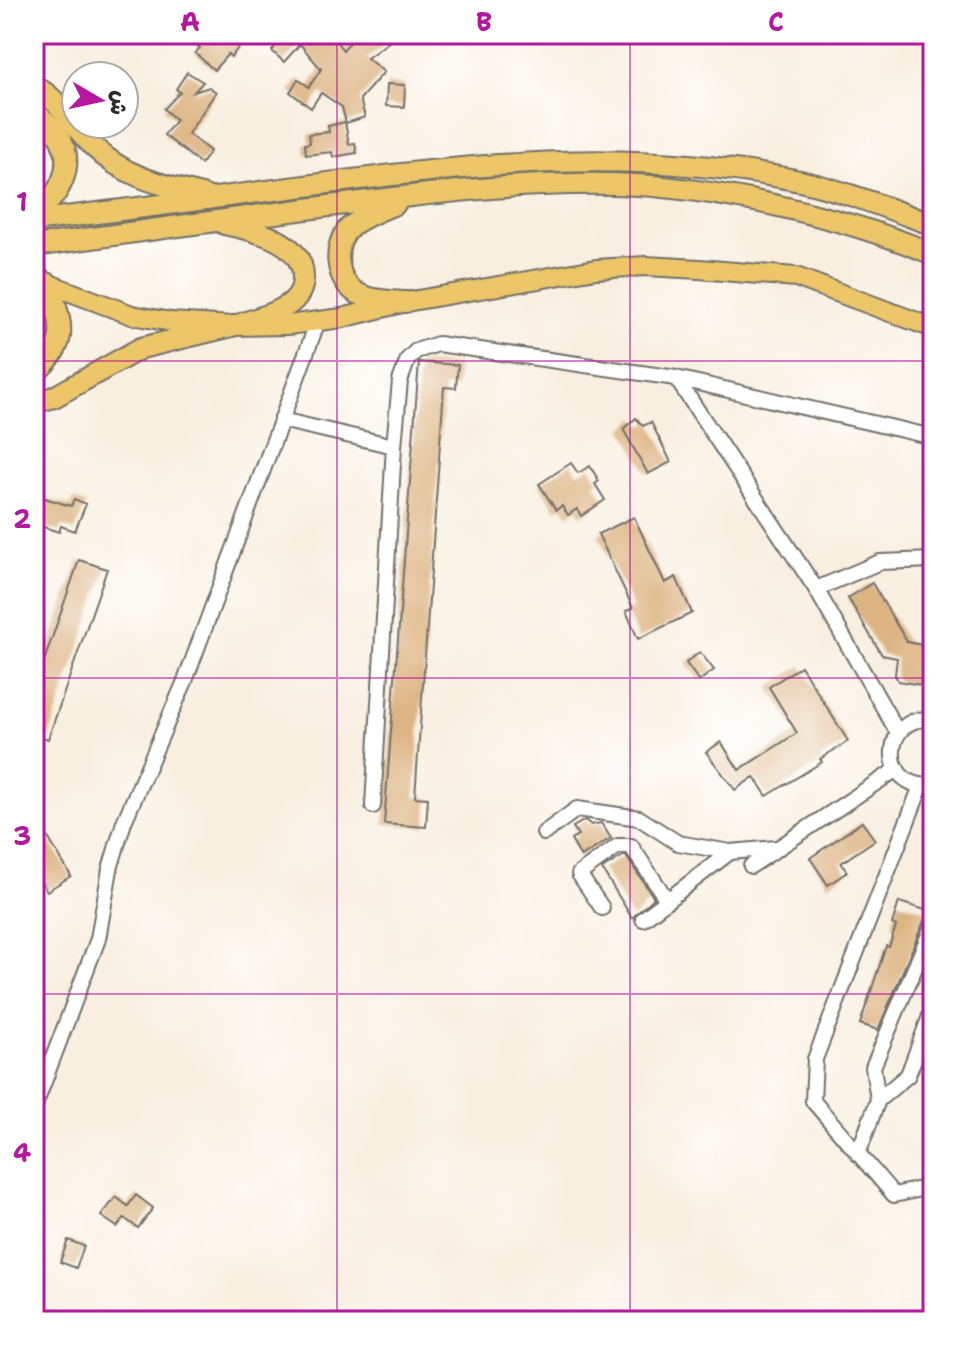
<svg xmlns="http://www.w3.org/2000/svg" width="967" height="1355" font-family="'Shantell Sans','Playpen Sans Arabic',sans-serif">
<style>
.building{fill:#ddb482}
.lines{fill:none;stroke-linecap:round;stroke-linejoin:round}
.minor-casing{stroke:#73706a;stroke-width:18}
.major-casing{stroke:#73706a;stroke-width:22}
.highway-casing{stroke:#73706a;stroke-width:24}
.minor{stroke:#fff;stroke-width:14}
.major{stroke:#ecc669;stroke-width:18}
.highway{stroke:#ecc669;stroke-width:20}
.grid{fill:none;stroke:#b5179e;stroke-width:2;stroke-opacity:0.55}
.neatline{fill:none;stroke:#b5179e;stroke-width:3}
.grid-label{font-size:26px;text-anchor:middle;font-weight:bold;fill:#b5179e}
</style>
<rect width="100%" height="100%" fill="#fff"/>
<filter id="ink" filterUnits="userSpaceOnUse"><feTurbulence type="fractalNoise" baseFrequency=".0125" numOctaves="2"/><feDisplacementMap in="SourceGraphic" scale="16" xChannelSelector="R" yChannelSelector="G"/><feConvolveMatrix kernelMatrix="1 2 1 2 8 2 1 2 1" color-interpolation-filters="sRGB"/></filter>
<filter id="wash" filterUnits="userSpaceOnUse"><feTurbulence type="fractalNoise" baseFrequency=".006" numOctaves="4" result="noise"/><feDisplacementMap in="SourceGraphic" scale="32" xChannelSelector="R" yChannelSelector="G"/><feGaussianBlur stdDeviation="1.8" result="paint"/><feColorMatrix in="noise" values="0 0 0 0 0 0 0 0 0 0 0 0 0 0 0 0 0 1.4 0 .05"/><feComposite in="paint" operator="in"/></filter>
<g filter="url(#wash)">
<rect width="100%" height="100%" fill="#f8efe0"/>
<g id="blocks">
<!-- building -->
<g class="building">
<path d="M199 34 213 45 221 34H249L231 57 228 54 214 70 195 53 200 48 193 41Z"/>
<path d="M260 34H330L343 50 357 34H385L390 41 367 58 384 72 360 99 365 117 346 123 342 107 321 93 311 108 290 92 298 79 309 87 321 69 300 44 284 62 272 51 275 47Z"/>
<path d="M187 72 203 82 194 92 209 87 216 92 188 134 210 151 201 164 164 135 176 120 164 109 180 92 176 89Z"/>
<path d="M387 84 405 85 404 107 386 106Z"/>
<path d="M345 122 349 144 355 143 357 153 333 157 332 152 306 155 305 144 310 143 309 134 329 132 328 126Z"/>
<path d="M419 362 458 365 456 388 444 387 415 797 428 798 426 827 384 824Z"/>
<path d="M636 418 643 426 651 422 671 462 648 474 623 429Z"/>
<path d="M571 463 578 473 590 466 599 481 595 484 605 500 581 516 577 509 568 515 562 506 556 510 539 484Z"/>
<path d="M38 496 71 506 74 499 86 504 75 531 61 526 59 532 34 524Z"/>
<path d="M634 517 665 583 676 577 692 613 638 639 626 611 633 608 598 534Z"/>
<path d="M79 560 107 569 48 739 34 734V690Z"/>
<path d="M872 583 907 642 933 647V687L898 681 895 675 897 658 882 655 848 598Z"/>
<path d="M700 652 714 670 699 681 686 663Z"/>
<path d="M801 666 848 741 820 759 822 762 767 796 754 777 735 790 706 752 721 742 739 770 797 733 769 687Z"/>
<path d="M34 814 71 876 47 891 34 871Z"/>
<path d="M585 820 591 825 601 823 611 838 581 857 571 840 578 835 573 827Z"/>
<path d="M862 822 875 840 841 863 847 872 828 885 810 858Z"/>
<path d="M623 856H626L654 898 632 918 602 869Z"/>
<path d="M899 902 932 912 924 921 878 1030 860 1024 886 946 889 947 896 926 892 924Z"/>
<path d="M136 1195 153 1208 138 1228 124 1218 117 1227 101 1216 116 1197 128 1206Z"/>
<path d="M68 1240 84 1246 76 1268 60 1262Z"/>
</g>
</g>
</g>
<g filter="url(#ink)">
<use href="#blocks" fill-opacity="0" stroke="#73706a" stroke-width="2"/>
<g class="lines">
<defs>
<g id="minor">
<path d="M676 378 816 589 898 733"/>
<path d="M281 420 394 446"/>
<path d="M816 589 880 562 933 560"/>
<path d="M933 720C882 711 877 792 933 785"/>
<path d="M921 786 815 1059 813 1101 894 1195 925 1188 933 1167"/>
<path d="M373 806 394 446 400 381 408 359 416 351 438 344 676 378 933 437"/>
<path d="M544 833 577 809 639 818 678 843 730 852 777 848"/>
<path d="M751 866 897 769"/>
<path d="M602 908 579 874 618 846H631L667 900"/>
<path d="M643 919 730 852"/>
<path d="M878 1100 873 1067 933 925"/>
<path d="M34 1108 98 939 110 869 124 822 185 681 318 321"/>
<path d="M858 1154 878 1100 908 1075 933 1008"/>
</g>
<path id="major" d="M34 273 49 284 132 315 171 322 232 326 288 325 342 318 406 302 596 269 646 266 699 269 796 277 933 328"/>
<g id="highway">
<path d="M34 86C60 99 73 127 94 147 125 178 164 185 205 196"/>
<path d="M34 112C43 119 56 130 61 140 75 167 59 199 34 212"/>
<path d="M395 204C381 210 362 217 350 227 332 245 335 280 357 293 372 301 390 301 406 302"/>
<path d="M34 221C124 210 215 198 305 186 474 164 631 146 800 181 845 191 890 209 933 225"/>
<path d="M224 224C253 230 304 240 303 278 303 287 300 294 294 300 280 314 255 318 238 325"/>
<path d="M34 246C132 232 231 219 329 206 423 194 519 182 614 184 712 186 842 216 933 254"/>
<path d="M34 374C71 342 62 326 49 284"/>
<path d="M34 403 54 397 141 348 232 326"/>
</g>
</defs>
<!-- minor casing -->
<use href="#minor" class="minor-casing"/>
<!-- major casing -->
<use href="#major" class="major-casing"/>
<!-- highway casing -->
<use href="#highway" class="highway-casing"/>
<!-- minor -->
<use href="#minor" class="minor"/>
<!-- major -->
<use href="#major" class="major"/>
<!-- highway -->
<use href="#highway" class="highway"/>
</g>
</g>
<!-- grid -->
<path class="grid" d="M337 34V1321M630 34V1321M34 361H933M34 678H933M34 994H933"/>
<!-- margin -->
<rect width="967" height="1355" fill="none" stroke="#fff" stroke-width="88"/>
<!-- north arrow -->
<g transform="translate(100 100) rotate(99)"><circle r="38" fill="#ffffff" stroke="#aaaaaa" stroke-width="2"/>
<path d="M0-6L14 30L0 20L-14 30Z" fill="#b5179e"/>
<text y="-12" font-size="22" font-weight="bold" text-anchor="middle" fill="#2b2b2b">ش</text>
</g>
<rect x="44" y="44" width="879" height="1267" class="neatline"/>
<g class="grid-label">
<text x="190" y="31">A</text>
<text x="484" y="31">B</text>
<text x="776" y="31">C</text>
<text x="22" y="211">1</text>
<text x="22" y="528">2</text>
<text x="22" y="845">3</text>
<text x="22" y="1162">4</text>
</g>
</svg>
